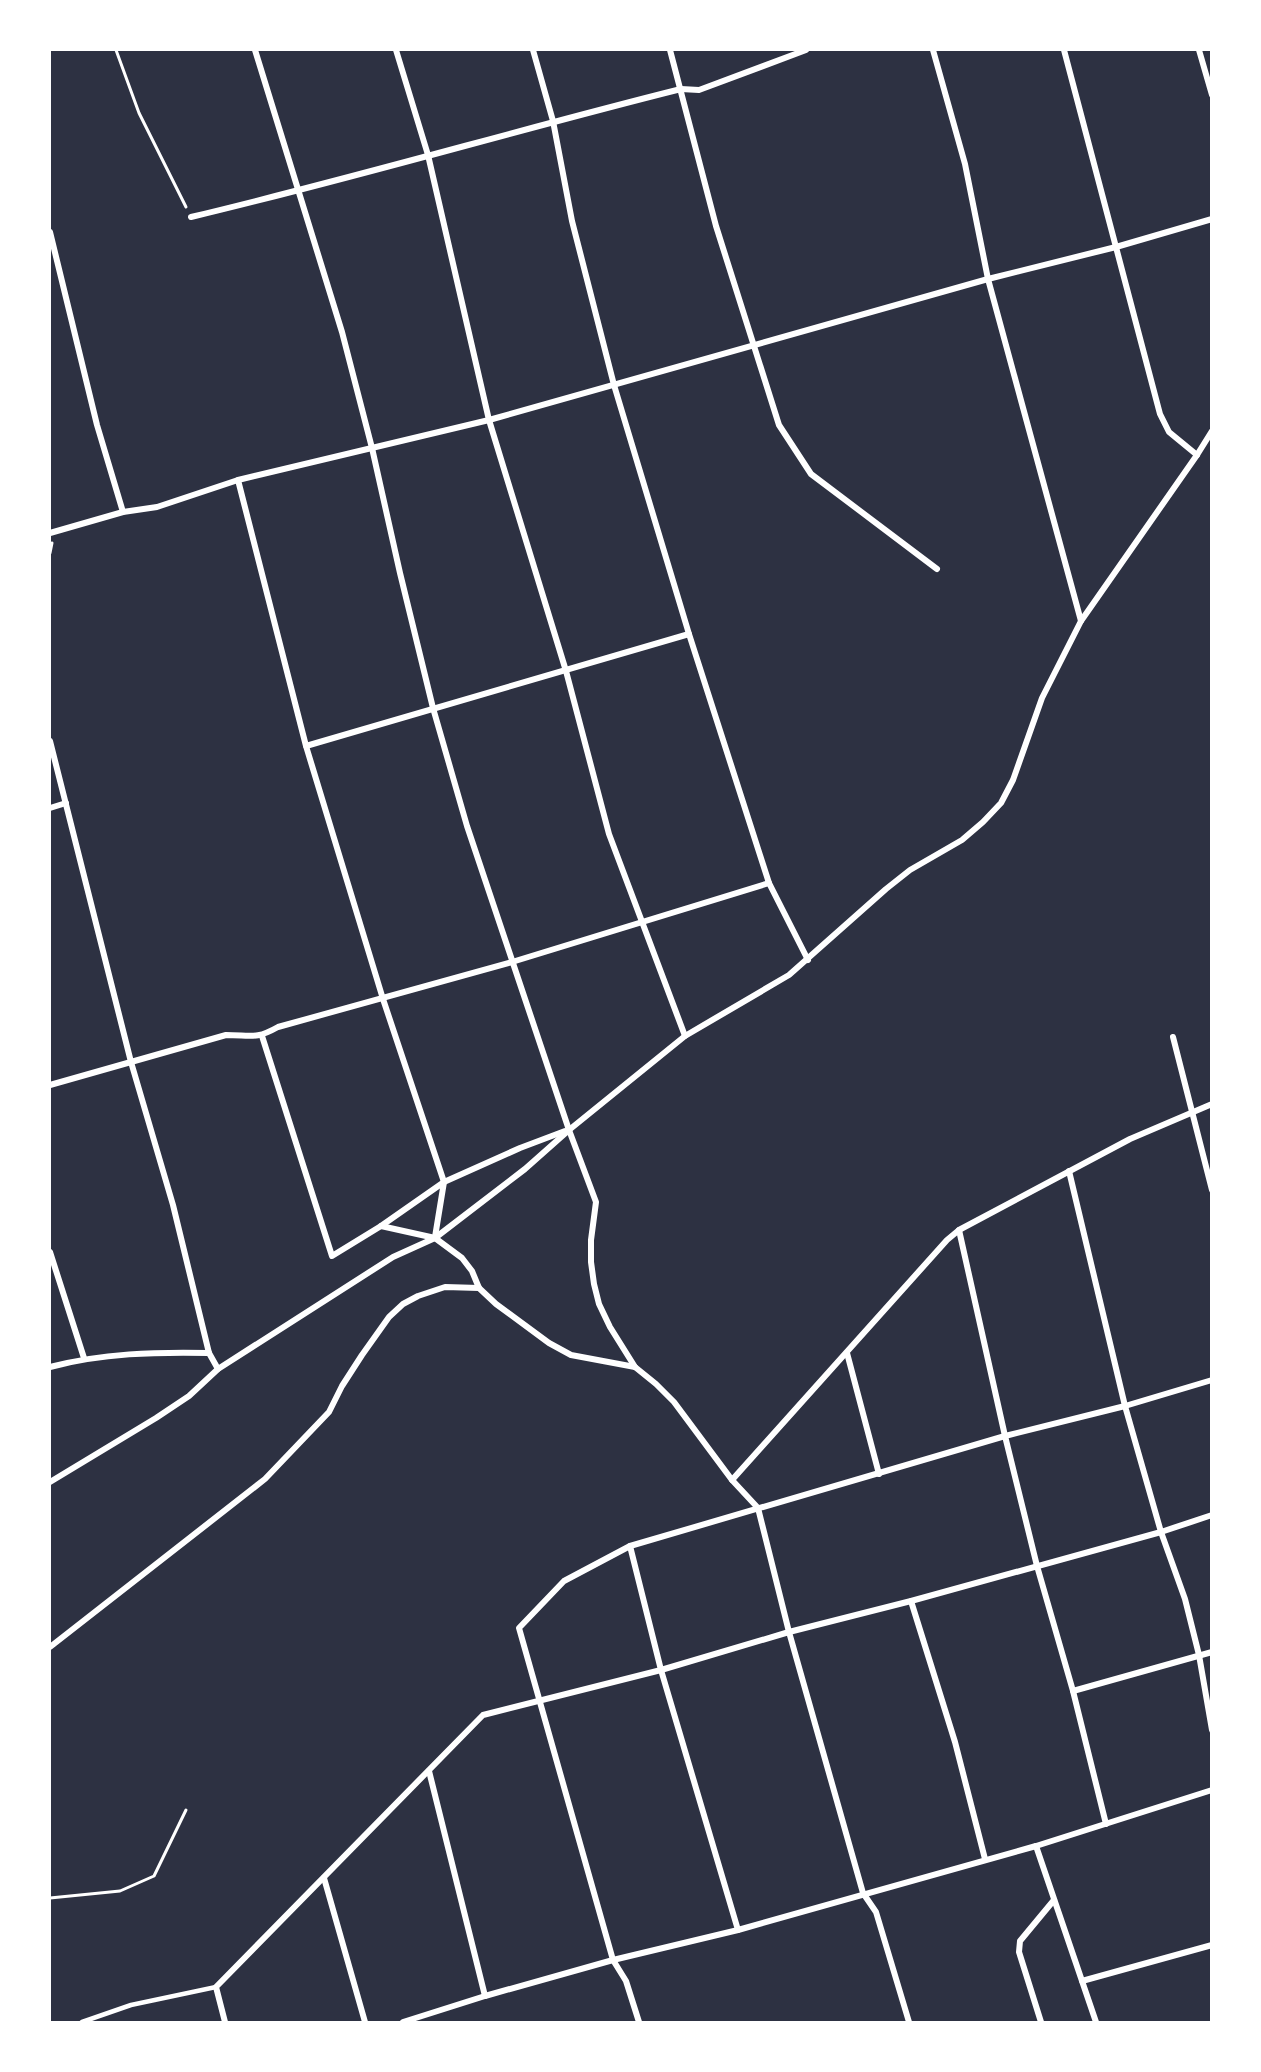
<svg xmlns="http://www.w3.org/2000/svg" width="1261" height="2072" font-family="Poppins,sans-serif">
<style>
.lines{fill:none;stroke-linecap:round;stroke-linejoin:round}
.path{stroke:#fff;stroke-width:3}
.service{stroke:#fff;stroke-width:4.5}
.minor{stroke:#fff;stroke-width:6}
</style>
<rect width="100%" height="100%" fill="#2d3142"/>
<g class="lines">
<!-- path -->
<g class="path">
<path d="M116 50 139 113 186 207"/>
<path d="M50 553 52 543"/>
<path d="M50 1898 120 1891 154 1876 186 1810"/>
</g>
<!-- service -->
<path class="service" d="M82 2022 131 2005 216 1987"/>
<!-- minor -->
<g class="minor">
<path d="M255 50 342 332 372 448 400 573 433 708 467 826 569 1130 596 1202 591 1240V1262L594 1284 599 1304 610 1327 635 1367"/>
<path d="M396 50 428 155 489 420 566 671 609 834 685 1036"/>
<path d="M533 50 553 121 572 221 614 385 689 634 769 883 808 960"/>
<path d="M670 50 716 226 779 425 811 474 937 569"/>
<path d="M933 50 965 164 988 279 1081 621"/>
<path d="M1064 50 1160 414 1169 432 1197 455"/>
<path d="M1199 50 1212 95"/>
<path d="M191 217C355 178 517 130 681 89L699 90 806 50"/>
<path d="M50 232 97 425 123 512"/>
<path d="M238 480 306 746 383 999 444 1182 435 1237"/>
<path d="M50 533 123 512 157 507 238 480 489 420 988 279 1116 247 1212 219"/>
<path d="M50 741 131 1062 173 1205 209 1353 218 1369"/>
<path d="M306 746 689 634"/>
<path d="M50 808 66 803"/>
<path d="M262 1036 332 1256 381 1226 444 1182 520 1148 565 1131"/>
<path d="M1173 1037 1212 1190"/>
<path d="M50 1085 226 1035C251 1035 255 1040 278 1027L512 962 769 883"/>
<path d="M1069 1171 1125 1406 1161 1532 1185 1599 1199 1655 1212 1730"/>
<path d="M381 1226 435 1238 462 1258 472 1271 479 1288 496 1304 549 1343 571 1355 635 1367 656 1384 674 1402 732 1480 758 1508 789 1632 863 1893 876 1912 909 2022"/>
<path d="M959 1230 1005 1436 1037 1566 1073 1691 1106 1824"/>
<path d="M50 1252 84 1358"/>
<path d="M847 1353 879 1474"/>
<path d="M50 1367C103 1353 155 1352 209 1353"/>
<path d="M732 1480 947 1240 959 1230 1130 1139 1212 1104"/>
<path d="M50 1482 156 1418 189 1396 218 1369 393 1257 435 1238 525 1169 569 1130 685 1036 789 975 886 889 910 870 962 840 983 822 1001 803 1013 780 1042 698 1081 621 1197 455 1212 431"/>
<path d="M630 1546 661 1670 738 1930"/>
<path d="M911 1601 955 1742 985 1859"/>
<path d="M50 1647 265 1479 329 1412 342 1386 362 1355 389 1317 403 1304 418 1296 445 1287 479 1288"/>
<path d="M1073 1691 1212 1652"/>
<path d="M429 1771 485 1996"/>
<path d="M1036 1846 1096 2022"/>
<path d="M324 1878 365 2022"/>
<path d="M1082 1981 1212 1945"/>
<path d="M225 2022 216 1987 483 1715 661 1670 789 1632 911 1601 1161 1532 1212 1515"/>
<path d="M403 2022 485 1996 613 1960 738 1930 1036 1846 1212 1790"/>
<path d="M639 2022 626 1981 613 1960 519 1628 564 1581 630 1546 1005 1436 1125 1406 1212 1380"/>
<path d="M1041 2022 1019 1952 1020 1941 1054 1900"/>
</g>
</g>
<!-- border -->
<rect width="1261" height="2072" fill="none" stroke="#ffffff" stroke-width="102"/>
</svg>
